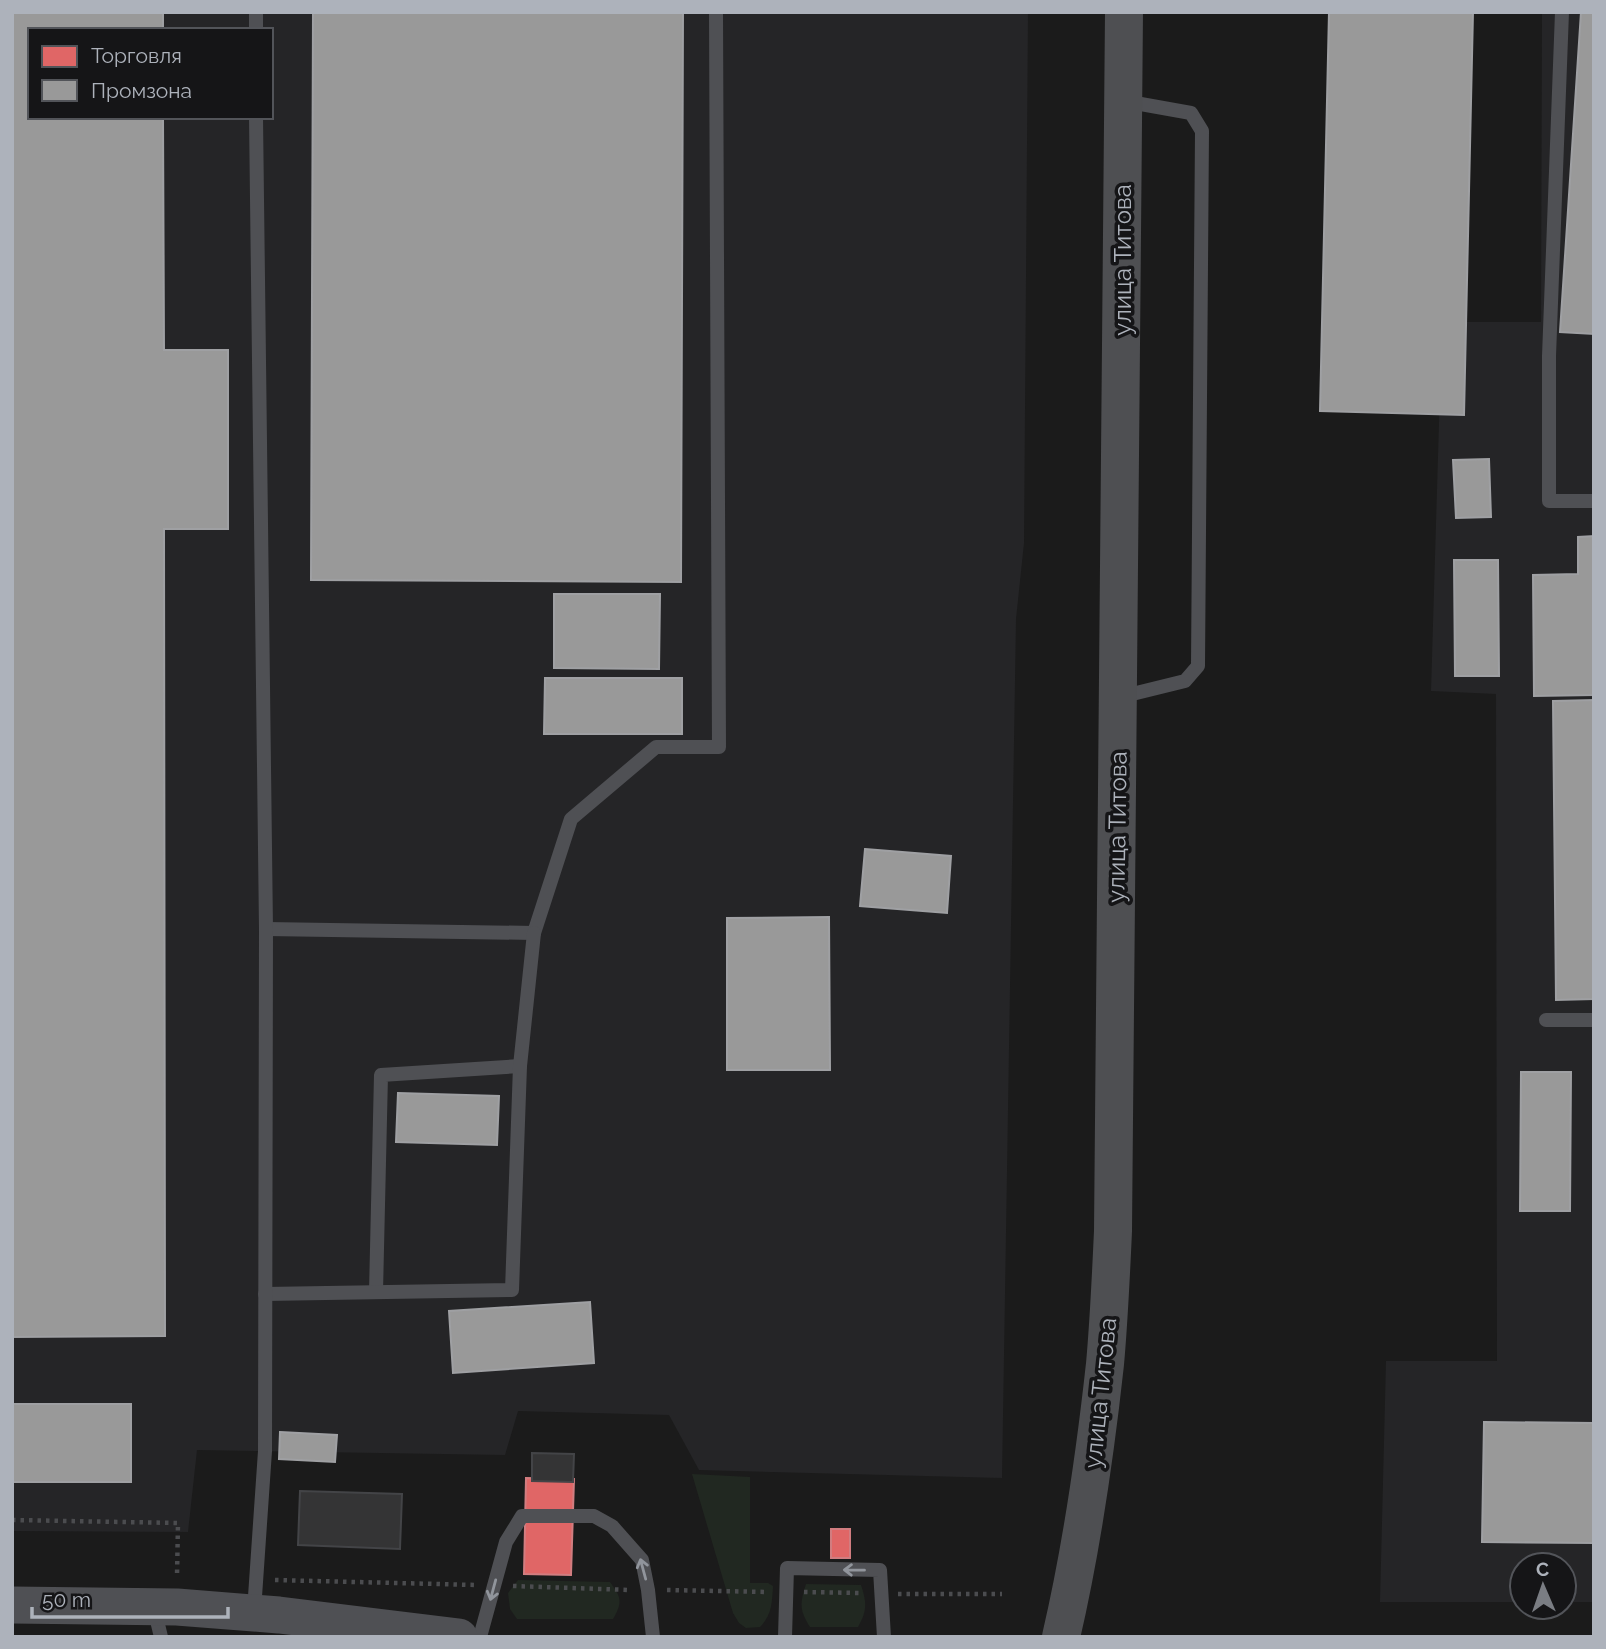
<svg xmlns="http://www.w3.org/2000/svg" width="1606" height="1649" font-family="Raleway,sans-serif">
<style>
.built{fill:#252527;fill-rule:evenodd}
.green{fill:#212821}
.shops{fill:#e06666;stroke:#d17d80;stroke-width:2}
.industry{fill:#999;stroke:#9fa0a3;stroke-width:2}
.building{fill:#343435;stroke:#434447;stroke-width:2}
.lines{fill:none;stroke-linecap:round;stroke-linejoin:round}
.path{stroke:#4b4c4f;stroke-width:4.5;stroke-dasharray:3.5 5;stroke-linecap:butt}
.service{stroke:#4f5054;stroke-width:14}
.tertiary{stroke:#4f5054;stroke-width:37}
.secondary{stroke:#4e4f52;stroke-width:38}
.oneway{stroke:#91959c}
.labels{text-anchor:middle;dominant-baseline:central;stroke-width:7;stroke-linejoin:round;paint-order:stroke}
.street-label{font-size:24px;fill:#adb2bb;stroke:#151517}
</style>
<rect width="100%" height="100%" fill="#1b1b1b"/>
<!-- built -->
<g class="built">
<path d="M12 12H1028L1024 543 1016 619 1002 1478 699 1470 669 1415 518 1411 505 1455 197 1450 188 1532 12 1531ZM30 30H271V117H30Z"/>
<path d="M1542 12H1594V1602H1564V1565H1522V1602H1380L1386 1361H1497L1496 694 1431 691 1442 322H1541Z"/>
</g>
<!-- green -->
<g class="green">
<path d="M692 1474 750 1477V1583H768L773 1586C772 1603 772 1615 760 1627L746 1628 739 1623 733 1613Z"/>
<path d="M518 1580 610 1582C621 1597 623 1602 613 1619H517L510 1609 508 1593Z"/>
<path d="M806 1584 861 1585C867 1603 867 1611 858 1627H810C799 1610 800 1603 806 1584Z"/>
</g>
<!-- shops -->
<g class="shops">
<path d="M526 1478 574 1479 571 1575 524 1574Z"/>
<rect x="831" y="1529" width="19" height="29"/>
</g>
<!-- industry -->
<g class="industry">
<path d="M12 12H163V30H30V117H163L164 350H228V529H164L165 1336 12 1337Z"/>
<path d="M313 12H683L681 582 311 580Z"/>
<path d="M1329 12H1473L1464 415 1320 411Z"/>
<path d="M1581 12H1594V334L1560 332Z"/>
<path d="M1489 459 1491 517 1456 518 1453 460Z"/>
<path d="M1594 536V695L1534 696 1533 575 1578 574V537Z"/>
<path d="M1454 560H1498L1499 676H1455Z"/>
<path d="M554 594H660L659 669 554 668Z"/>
<path d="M545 678H682V734H544Z"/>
<path d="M1594 700V999L1556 1000 1553 701Z"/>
<path d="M865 849 951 856 947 913 860 906Z"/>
<path d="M829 917 830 1070H727V918Z"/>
<path d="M1521 1072H1571L1570 1211H1520Z"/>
<path d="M398 1093 499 1096 497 1145 396 1142Z"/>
<path d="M590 1302 594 1363 453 1373 449 1311Z"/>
<rect x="12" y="1404" width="119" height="78"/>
<path d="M1484 1422 1594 1423V1543L1482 1542Z"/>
<path d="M280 1432 337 1435 335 1462 279 1459Z"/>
</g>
<!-- building -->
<g class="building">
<path d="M532 1453 574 1454 573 1482 532 1481Z"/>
<path d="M300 1491 402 1494 400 1549 298 1545Z"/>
</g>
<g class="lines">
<!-- path -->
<g class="path">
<path d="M12 1520 178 1523 177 1576"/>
<path d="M275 1580 477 1585"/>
<path d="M513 1586 630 1590"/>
<path d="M667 1590 767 1592"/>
<path d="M804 1592 861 1593"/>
<path d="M898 1594H1002"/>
</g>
<!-- service -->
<g class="service">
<path d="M256 12V30"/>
<path d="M1562 12 1549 356V501H1594"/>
<path d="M1120 697 1185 681 1198 666 1202 131 1191 113 1124 101"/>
<path d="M266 929 534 933 571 819 656 747H719L716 12"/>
<path d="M1546 1020H1594"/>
<path d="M376 1292 381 1075 520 1066"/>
<path d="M265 1294 512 1290 520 1066 534 933"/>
<path d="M154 1608 161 1637"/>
<path d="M254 1611 265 1451 266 929 256 117"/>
<path d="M480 1637 506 1542 522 1516H594L612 1526 642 1560 648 1590 653 1637"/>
<path d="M785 1637 787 1568 880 1570 884 1637"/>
</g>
<!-- tertiary -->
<path class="tertiary" d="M12 1605 177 1607 279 1615 459 1637"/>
<!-- secondary -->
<path class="secondary" d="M1061 1637C1082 1547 1095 1455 1105 1364 1109 1320 1111 1275 1113 1231L1124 12"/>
</g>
<!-- one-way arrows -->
<defs><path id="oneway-shaft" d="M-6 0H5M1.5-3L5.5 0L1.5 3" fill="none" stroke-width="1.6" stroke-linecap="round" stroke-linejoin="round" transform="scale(1.75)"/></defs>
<g class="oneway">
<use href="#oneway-shaft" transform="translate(643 1569) rotate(-105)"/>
<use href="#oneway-shaft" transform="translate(854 1570) rotate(-179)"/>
<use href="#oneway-shaft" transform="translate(493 1590) rotate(105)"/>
</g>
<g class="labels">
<!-- street labels -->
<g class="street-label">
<text transform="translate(1122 260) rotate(-90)">улица Титова</text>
<text transform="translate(1117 827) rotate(-89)">улица Титова</text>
<text transform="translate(1100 1393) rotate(-84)">улица Титова</text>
</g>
</g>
<!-- border -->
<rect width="1606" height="1649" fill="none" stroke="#adb2bb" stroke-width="28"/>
<!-- legend -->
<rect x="28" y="28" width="245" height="91" fill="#151517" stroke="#525459" stroke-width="2"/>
<rect x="42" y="46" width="35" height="21" fill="#e06666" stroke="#525459" stroke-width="2"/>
<text x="91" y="63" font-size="21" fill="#adb2bb">Торговля</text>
<rect x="42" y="80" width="35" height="21" fill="#999999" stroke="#525459" stroke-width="2"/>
<text x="91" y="98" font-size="21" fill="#adb2bb">Промзона</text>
<!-- north arrow -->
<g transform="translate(1543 1586) rotate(358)"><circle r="33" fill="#151517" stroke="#525459" stroke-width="2"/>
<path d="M0-5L12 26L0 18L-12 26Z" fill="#7a7d83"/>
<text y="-10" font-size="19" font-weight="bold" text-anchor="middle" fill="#adb2bb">С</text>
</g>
<!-- scale -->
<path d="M32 1607v10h196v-10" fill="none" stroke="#adb2bb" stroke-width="3.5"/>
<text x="42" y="1607" font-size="21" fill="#adb2bb" stroke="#151517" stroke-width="5" paint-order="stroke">50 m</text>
</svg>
